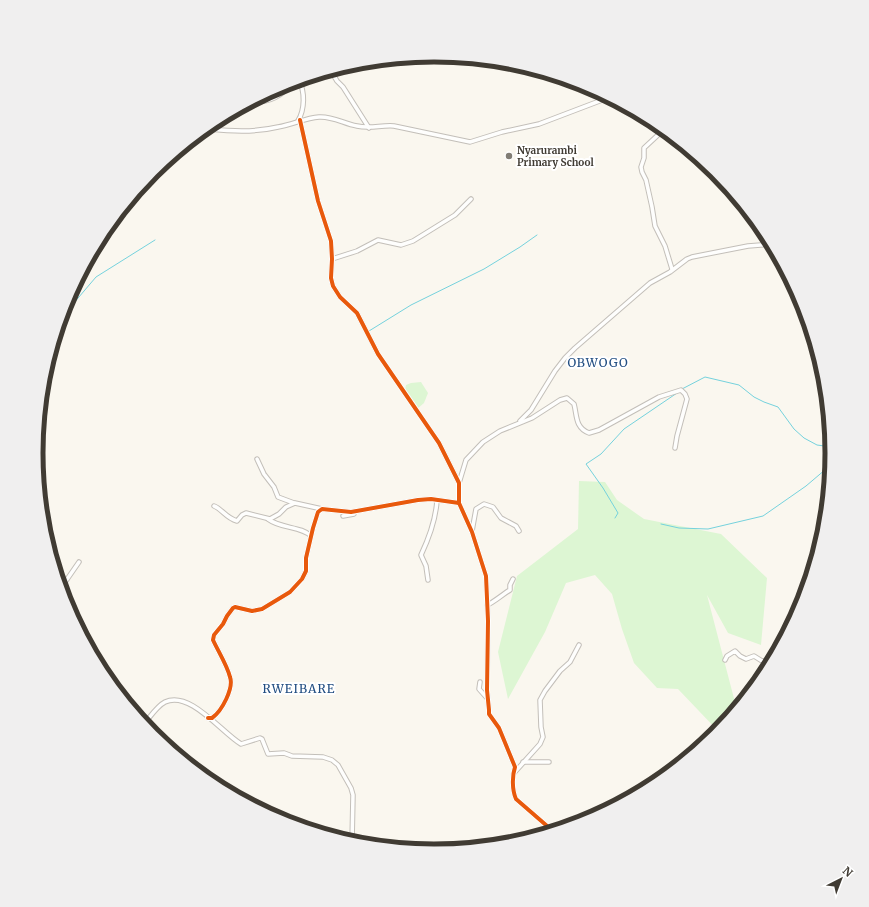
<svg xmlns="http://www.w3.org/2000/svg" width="869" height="907" font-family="Merriweather,serif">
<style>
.green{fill:#ddf6d3}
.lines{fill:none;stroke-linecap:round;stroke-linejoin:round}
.stream{stroke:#75d2dd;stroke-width:1}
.minor-casing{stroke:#c3bfb9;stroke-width:5.5}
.minor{stroke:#fefefd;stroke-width:3.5}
.cycleway-casing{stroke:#fff;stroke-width:6}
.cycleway{stroke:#e8590c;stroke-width:4}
.poi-dot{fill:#817d75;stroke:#fff;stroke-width:1.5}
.labels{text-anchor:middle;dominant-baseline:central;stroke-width:4;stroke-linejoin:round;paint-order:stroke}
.poi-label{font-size:10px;font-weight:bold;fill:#403b33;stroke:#fff;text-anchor:start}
.quarter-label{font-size:12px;letter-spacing:1px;fill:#224e82;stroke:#fff}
.rim{fill:none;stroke:#403b33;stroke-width:5}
</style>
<rect width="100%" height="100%" fill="#faf7ef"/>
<!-- green -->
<g class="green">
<path d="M421 382 428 393 424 403 417 409 405 390 406 385 411 383Z"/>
<path d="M579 481 605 482 617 500 644 519 721 534 767 578 761 645 728 633 707 595 737 710 719 732 678 689 657 688 634 663 622 629 612 594 595 575 566 583 545 632 508 699 498 652 517 576 578 529Z"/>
</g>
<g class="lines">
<!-- stream -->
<g class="stream">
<path d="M61 318 96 277 155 240"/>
<path d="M369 331 411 305 484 269 520 247 537 235"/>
<path d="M682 389 705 377 739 385 754 397 764 402 778 407 794 429 804 438 817 445 832 447"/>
<path d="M615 518 618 513 603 488 586 464 601 454 624 429 680 391"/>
<path d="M661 524 679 528 708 529 763 516 806 486 826 469 832 461"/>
</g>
<defs>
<g id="minor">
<path d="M331 71 337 81 343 87 369 128"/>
<path d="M251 102C270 103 282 96 293 82"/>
<path d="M300 120 318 201 331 241 332 259 331 278 333 286 340 297 357 313 378 354 439 443 459 483V503L472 532 486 576 488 621 487 690 489 710V714L499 728 515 767C512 776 512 790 516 799L554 832"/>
<path d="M298 121C305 109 305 92 299 80"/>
<path d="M663 128 658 135 644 148V158L641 167 642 172 646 180 652 207 655 226 665 246 672 269"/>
<path d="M205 129C230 131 253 133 278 127 292 125 305 118 319 117 333 116 344 124 357 126 370 129 381 125 394 126L470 142 502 132 539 124 610 97"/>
<path d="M332 259 357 251 378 240 401 245 413 241 455 215 471 199"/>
<path d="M520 421 531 410 555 371 565 358 575 348 650 283 670 272 687 259 692 257 748 246 772 244"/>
<path d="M257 459 264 474 274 487 278 497 294 503"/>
<path d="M459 483 466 460 483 442 500 431 532 418 560 400 567 398 574 404C577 415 575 428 589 433L599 430 659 397 681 390 685 394 687 399 677 436 675 448"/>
<path d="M214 506C222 509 226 518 237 521L242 515 246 513 270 519 279 514 286 507 295 503 322 509"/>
<path d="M343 516 354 514V513"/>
<path d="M268 519C281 529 301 526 311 536"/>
<path d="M472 531 476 509 484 504 493 507 501 518 516 526 519 531"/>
<path d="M428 580 426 566 421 555C429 538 436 518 437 500"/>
<path d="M61 588 79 562"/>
<path d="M487 605C493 603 503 594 510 590V585L513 579"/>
<path d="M725 660 727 656 735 651 740 656 746 659 754 656 762 661 774 660"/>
<path d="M480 682 479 689 487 698"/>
<path d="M208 718H212C222 711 234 688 230 677 227 665 218 651 213 640L214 635 223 624 227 616 233 608 235 607 252 611 262 609 290 592 302 579 306 571V558L313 528 318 512 322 509 351 512 418 500 431 499 459 503"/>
<path d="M144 724C150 717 157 706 165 702 190 690 222 733 241 744L260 738 262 739 268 754 284 753 292 756 323 757 332 760 338 765 351 788 353 795 352 843"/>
<path d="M523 762H549"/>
<path d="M514 773 540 744 543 737 541 727 540 700 545 691 560 671 570 662 579 645"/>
</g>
</defs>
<!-- minor casing -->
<use href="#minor" class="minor-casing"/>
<!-- minor -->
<use href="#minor" class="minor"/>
<defs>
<g id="cycleway">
<path d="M300 120 318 201 331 241 332 259 331 278 333 286 340 297 357 313 378 354 439 443 459 483V503L472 532 486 576 488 621 487 690 489 710V714L499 728 515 767C512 776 512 790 516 799L554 832"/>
<path d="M208 718H212C222 711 234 688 230 677 227 665 218 651 213 640L214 635 223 624 227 616 233 608 235 607 252 611 262 609 290 592 302 579 306 571V558L313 528 318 512 322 509 351 512 418 500 431 499 459 503"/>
</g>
</defs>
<!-- cycleway casing -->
<use href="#cycleway" class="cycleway-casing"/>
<!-- cycleway -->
<use href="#cycleway" class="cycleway"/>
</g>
<!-- markers -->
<circle class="poi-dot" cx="509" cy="156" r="4"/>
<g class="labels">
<!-- poi labels -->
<g class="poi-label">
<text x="517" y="150">Nyarurambi<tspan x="517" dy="12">Primary School</tspan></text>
</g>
<!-- quarter labels -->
<g class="quarter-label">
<text x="598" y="362">OBWOGO</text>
<text x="299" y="688">RWEIBARE</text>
</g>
</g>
<!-- crop -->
<path d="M0 0H869V907H0ZM43 453a391 391 0 1 1 782 0a391 391 0 1 1-782 0Z" fill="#f0efef" fill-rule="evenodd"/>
<path class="rim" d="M43 453a391 391 0 1 1 782 0a391 391 0 1 1-782 0Z"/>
<!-- north arrow -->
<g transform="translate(841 879) rotate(42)" stroke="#ffffff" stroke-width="3" paint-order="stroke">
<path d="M0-3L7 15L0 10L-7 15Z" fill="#403b33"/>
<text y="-6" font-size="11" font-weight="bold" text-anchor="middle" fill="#403b33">N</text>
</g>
</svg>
